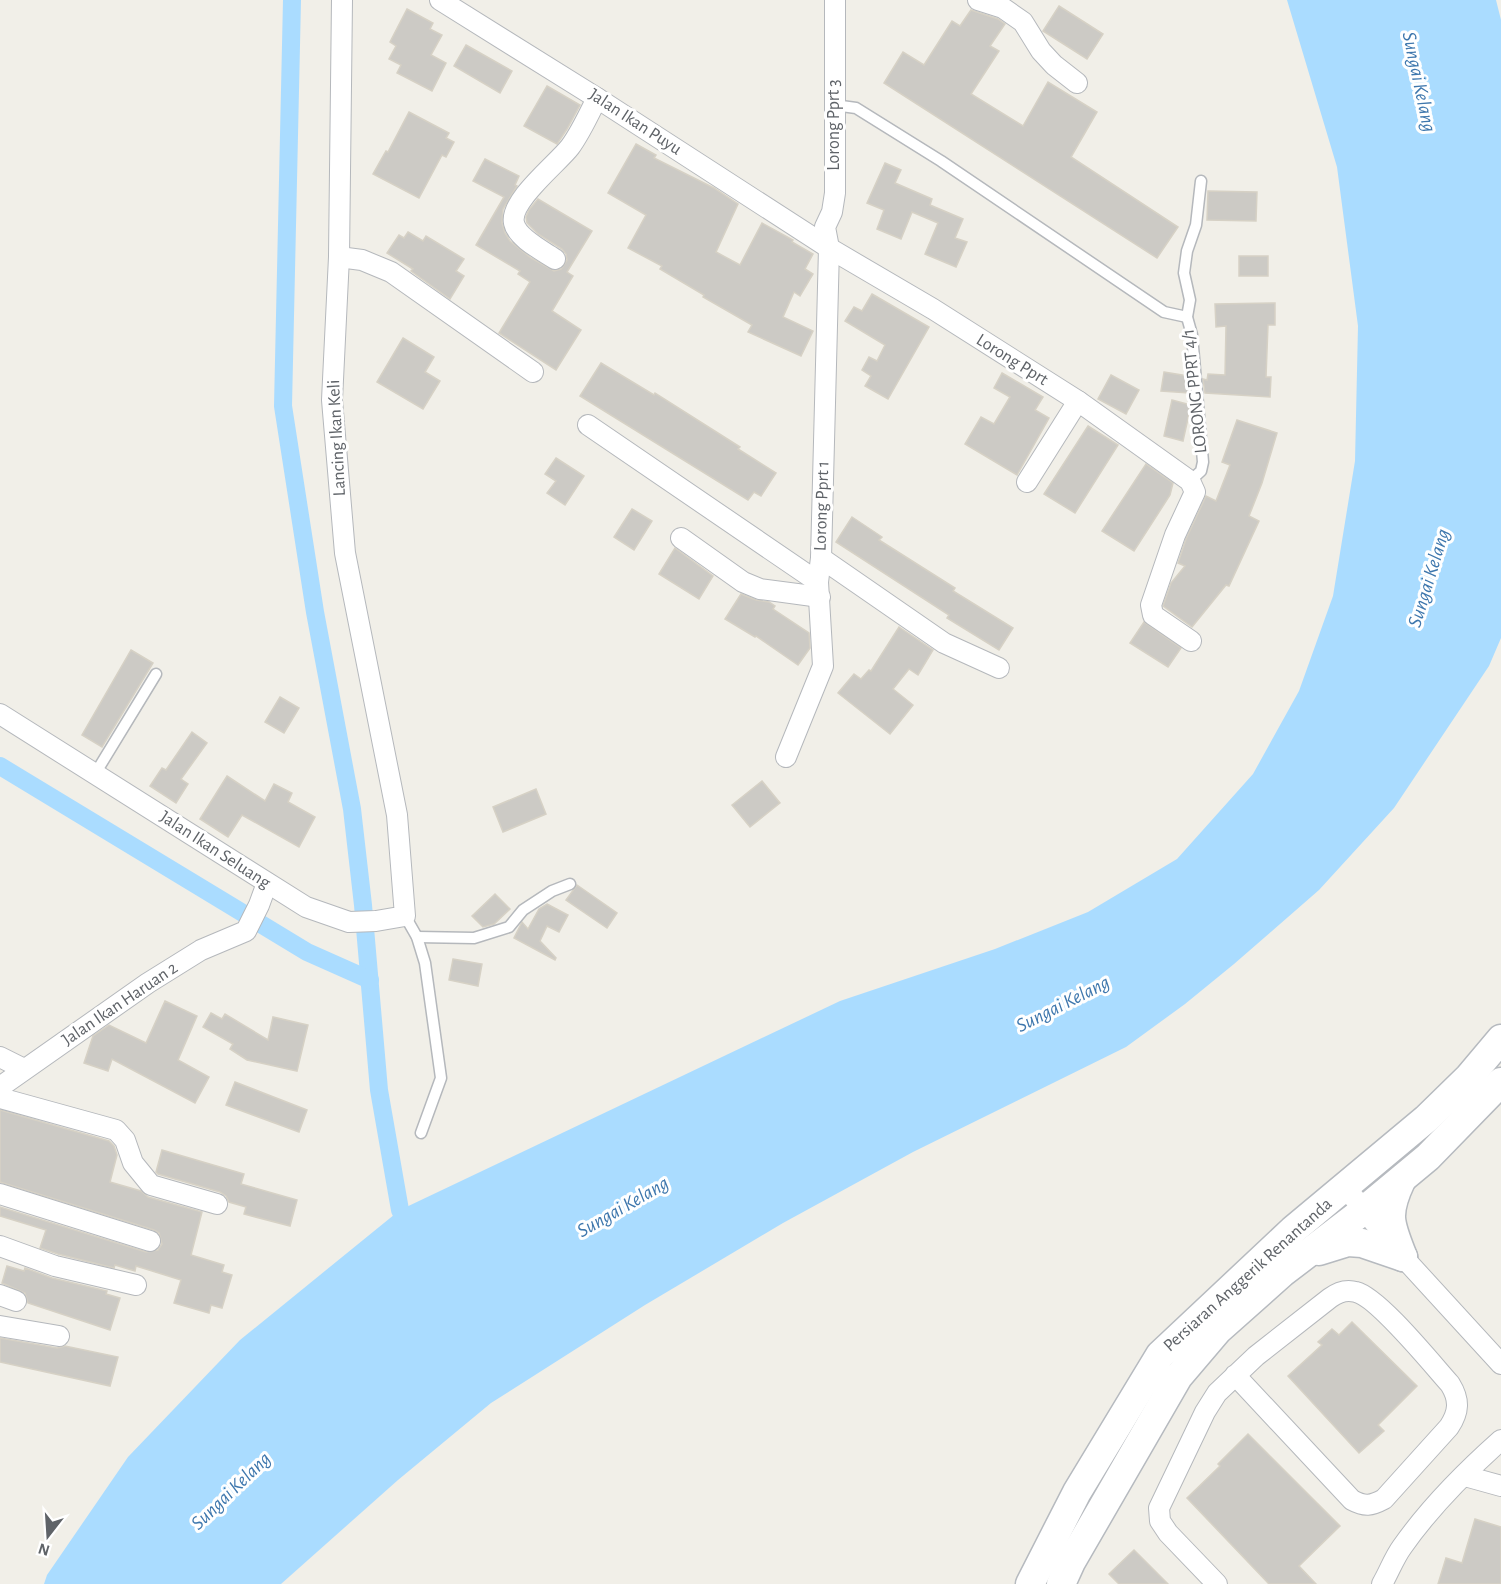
<svg xmlns="http://www.w3.org/2000/svg" width="1501" height="1584" font-family="'Alegreya Sans',sans-serif">
<style>
.water{fill:#aadcff}
.lines{fill:none;stroke-linecap:round;stroke-linejoin:round}
.canal{stroke:#aadcff;stroke-width:18}
.building{fill:#cccac5;stroke:#d6d1c5;stroke-width:1.5}
.service-casing{stroke:#b5b8bc;stroke-width:13}
.minor-casing{stroke:#b5b8bc;stroke-width:22}
.secondary-casing{stroke:#b6babf;stroke-width:31}
.service{stroke:#fff;stroke-width:10}
.minor{stroke:#fff;stroke-width:20}
.secondary{stroke:#fff;stroke-width:28}
.labels{text-anchor:middle;dominant-baseline:central;stroke-width:6;stroke-linejoin:round;paint-order:stroke}
.street-label{font-size:18px;fill:#5f6368;stroke:#fff}
.water-label{font-size:20px;font-style:italic;fill:#3e77ad;stroke:#fff}
</style>
<rect width="100%" height="100%" fill="#f1efe8"/>
<!-- water -->
<path class="water" d="M1287 0H1496L1501 20V638L1489 666 1394 808 1319 890 1234 964 1185 1004 1126 1047 913 1152 783 1223 645 1305 491 1403 398 1480 281 1584H44L47 1575 128 1457 240 1340 400 1210 840 1001 995 949 1088 912 1177 859 1253 774 1299 691 1333 596 1355 461 1358 326 1337 167Z"/>
<g class="lines">
<!-- canal -->
<g class="canal">
<path d="M292 0 283 406 315 612 352 809 363 905 379 1090 400 1210 411 1232"/>
<path d="M0 766 307 952 370 980"/>
</g>
</g>
<!-- building -->
<g class="building">
<path d="M1059 6 1103 34 1087 59 1043 31Z"/>
<path d="M407 9 433 23 430 29 442 35 431 55 446 63 432 91 397 73 401 65 389 59 396 46 390 42Z"/>
<path d="M971 10 998 19 1005 24 990 46 999 51 971 94 1023 126 1048 82 1097 112 1071 157 1178 227 1157 258 884 83 903 52 924 65 952 21 960 26Z"/>
<path d="M466 45 512 71 500 93 454 66Z"/>
<path d="M547 86 580 105 567 129 557 144 524 126Z"/>
<path d="M409 112 449 133 446 138 454 142 446 157 442 155 419 198 373 174 386 151 388 152Z"/>
<path d="M636 144 656 155 654 158 714 188 738 204 716 252 740 265 762 223 793 240 792 242 813 254 805 269 813 274 800 296 794 292 783 317 813 331 801 356 748 332 752 325 703 297 704 295 660 269 662 266 628 248 646 215 608 193Z"/>
<path d="M485 159 519 176 515 185 517 186 503 209 502 223 505 233 510 241 531 258 554 271 561 269 567 260 566 254 562 249 538 234 527 223 526 217 529 210 538 199 592 231 567 272 573 276 552 311 581 330 556 370 499 333 530 282 518 274 520 271 476 245 504 197 473 181Z"/>
<path d="M885 163 901 170 895 183 932 199 930 205 963 219 955 238 967 242 956 267 925 254 938 223 912 212 901 239 877 229 884 210 867 203Z"/>
<path d="M1208 191 1257 192 1256 221 1207 220Z"/>
<path d="M408 232 423 241 426 236 464 259 456 271 464 276 450 299 411 271 413 269 387 253 399 235 404 238Z"/>
<rect x="1239" y="256" width="29" height="20"/>
<path d="M872 294 929 327 888 399 865 386 871 376 862 370 869 357 877 361 885 345 845 321 854 307 862 311Z"/>
<path d="M1275 303V325H1268L1266 377H1271L1270 397 1205 393 1203 379 1207 380 1208 374 1225 375 1226 326 1216 327 1215 304Z"/>
<path d="M403 338 434 357 425 372 440 381 423 409 377 382Z"/>
<path d="M601 363 654 395 655 393 740 447 738 449 776 473 761 496 754 492 748 500 580 396Z"/>
<path d="M1164 372 1188 376 1189 393 1161 391Z"/>
<path d="M1002 373 1043 397 1035 410 1049 418 1017 475 965 444 981 417 994 424 1010 397 994 388Z"/>
<path d="M1111 375 1139 390 1126 414 1098 399Z"/>
<path d="M1172 400 1191 405 1183 441 1164 436Z"/>
<path d="M1237 420 1277 433 1262 483 1249 516 1259 521 1229 586 1226 585 1192 627 1163 606 1171 583 1185 566 1178 563 1186 539 1206 496 1216 501 1230 465 1222 462Z"/>
<path d="M1088 426 1118 445 1075 513 1044 494Z"/>
<path d="M556 458 584 476 565 505 547 493 556 481 545 474Z"/>
<path d="M1146 464 1173 483 1170 495 1134 551 1102 531Z"/>
<path d="M632 509 652 521 634 550 614 537Z"/>
<path d="M852 517 882 537 879 540 955 588 953 591 1013 628 999 650 947 618 949 615 836 542Z"/>
<path d="M675 548 713 576 699 599 659 574Z"/>
<path d="M741 594 756 600 769 602 775 606 773 609 809 633 810 648 798 665 756 636 755 637 725 619Z"/>
<path d="M1144 622 1181 648 1168 667 1130 643Z"/>
<path d="M899 627 933 650 918 675 909 669 893 689 913 705 890 734 838 693 854 674 861 679 869 670 871 671Z"/>
<path d="M131 650 153 663 102 747 82 735Z"/>
<path d="M280 697 299 708 284 733 265 722Z"/>
<path d="M192 732 207 743 181 779 188 784 176 803 150 786 162 768 166 770Z"/>
<path d="M227 776 265 801 274 784 292 793 288 802 315 817 299 847 242 815 228 837 200 819Z"/>
<path d="M762 781 780 803 750 827 732 805Z"/>
<path d="M536 789 546 814 503 832 493 807Z"/>
<path d="M577 885 617 913 607 928 566 900Z"/>
<path d="M495 894 510 909 494 924 483 927 472 916Z"/>
<path d="M547 904 568 915 559 932 547 926 540 941 556 958 555 960 514 938 522 922 528 929 539 909Z"/>
<path d="M453 959 482 964 478 986 449 980Z"/>
<path d="M165 1001 197 1016 178 1060 209 1077 195 1103 112 1059 108 1071 84 1063 93 1036 109 1025 146 1043Z"/>
<path d="M211 1013 222 1019 225 1014 268 1040 273 1017 308 1025 297 1071 247 1060 230 1049 233 1044 203 1027Z"/>
<path d="M235 1082 307 1110 299 1132 226 1105Z"/>
<path d="M0 1110 109 1141 114 1146 117 1155 110 1182 141 1191 148 1197 202 1212 191 1255 224 1265 222 1272 232 1275 222 1308 211 1305 209 1313 174 1303 181 1280 136 1266 135 1271 115 1265 114 1268 58 1254 40 1248 46 1230 0 1216V1207L146 1252 158 1250 162 1244 159 1233 154 1230 0 1182Z"/>
<path d="M162 1150 244 1174 241 1184 297 1200 290 1226 244 1214 246 1207 229 1202 226 1196 220 1192 158 1174 156 1172Z"/>
<path d="M7 1266 24 1271 25 1268 52 1278 107 1291 106 1294 120 1298 110 1330 28 1303 25 1293 2 1283Z"/>
<path d="M1352 1322 1417 1386 1378 1425 1384 1431 1359 1453 1288 1376 1322 1345 1318 1342 1332 1329 1339 1335Z"/>
<path d="M0 1338 57 1348 65 1346 118 1357 110 1386 0 1362Z"/>
<path d="M1248 1434 1340 1526 1299 1566 1316 1584H1269L1187 1498 1220 1466 1218 1464Z"/>
<path d="M1475 1519 1501 1527V1584H1438L1446 1558 1462 1563Z"/>
<path d="M1134 1550 1168 1584H1119L1109 1574Z"/>
</g>
<g class="lines">
<defs>
<g id="service">
<path d="M834 105 856 108 941 161 1164 312 1187 317"/>
<path d="M1190 481 1201 471 1203 462 1192 335 1187 317 1190 300 1184 273 1187 251 1196 225 1201 181"/>
<path d="M95 774 156 674"/>
<path d="M405 916 417 937 425 963 441 1078 421 1133"/>
<path d="M417 937 474 938 509 927 523 910 552 891 570 884"/>
</g>
<g id="minor">
<path d="M440 0 597 98 829 248 933 309 1078 401 1190 481 1195 492 1175 535 1151 605 1153 615 1191 641"/>
<path d="M978 0 1003 8 1023 22 1041 51 1054 65 1077 83"/>
<path d="M339 257 362 260 391 272 533 372"/>
<path d="M555 259C543 251 517 238 514 223 509 201 557 164 570 147 581 132 589 114 597 98"/>
<path d="M588 425 818 582"/>
<path d="M1027 482 1078 401"/>
<path d="M681 538 743 582 760 589 820 597"/>
<path d="M821 558 944 643 999 668"/>
<path d="M0 714 306 907 349 922 376 921 405 916 397 815 345 553 332 400 339 257 342 0"/>
<path d="M786 757 823 666 818 582 821 558 829 248 825 227 832 212 835 193V0"/>
<path d="M0 1057 24 1069"/>
<path d="M0 1087 148 983 201 950 246 931 259 905 267 883"/>
<path d="M0 1098 116 1130 125 1140 133 1163 151 1185 217 1204"/>
<path d="M1345 1187 1403 1257 1501 1364"/>
<path d="M0 1194 150 1241"/>
<path d="M0 1246 55 1266 136 1285"/>
<path d="M0 1295 16 1301"/>
<path d="M0 1326 59 1336"/>
<path d="M1465 1476 1501 1486"/>
<path d="M1217 1584 1168 1533 1160 1521 1159 1508 1205 1412 1217 1393 1256 1356 1330 1298C1338 1292 1346 1289 1356 1292 1378 1297 1432 1364 1450 1384 1460 1400 1459 1412 1449 1427L1384 1499C1371 1506 1365 1507 1352 1500L1235 1375"/>
<path d="M1382 1584C1389 1572 1394 1558 1402 1547 1430 1507 1465 1472 1501 1440"/>
</g>
<g id="secondary">
<path d="M1401 1181C1385 1215 1390 1224 1403 1257"/>
<path d="M1319 1251 1348 1242 1362 1243 1403 1257"/>
<path d="M1030 1584 1077 1492 1160 1355 1293 1230 1426 1119 1469 1077 1501 1039"/>
<path d="M1061 1584 1071 1562 1178 1377 1218 1330 1282 1273 1363 1211 1428 1157 1501 1082"/>
</g>
</defs>
<!-- service casing -->
<use href="#service" class="service-casing"/>
<!-- minor casing -->
<use href="#minor" class="minor-casing"/>
<!-- secondary casing -->
<use href="#secondary" class="secondary-casing"/>
<!-- service -->
<use href="#service" class="service"/>
<!-- minor -->
<use href="#minor" class="minor"/>
<!-- secondary -->
<use href="#secondary" class="secondary"/>
</g>
<g class="labels">
<!-- street labels -->
<g class="street-label">
<text transform="translate(635 122) rotate(33)">Jalan Ikan Puyu</text>
<text transform="translate(834 125) rotate(-90)">Lorong Pprt 3</text>
<text transform="translate(1012 360) rotate(32)">Lorong Pprt</text>
<text transform="translate(1195 391) rotate(-96)">LORONG PPRT 4/1</text>
<text transform="translate(337 438) rotate(-93)">Lancing Ikan Keli</text>
<text transform="translate(822 506) rotate(-88)">Lorong Pprt 1</text>
<text transform="translate(215 850) rotate(33)">Jalan Ikan Seluang</text>
<text transform="translate(120 1004) rotate(-34)">Jalan Ikan Haruan 2</text>
<text transform="translate(1248 1275) rotate(-42)">Persiaran Anggerik Renantanda</text>
</g>
<!-- water labels -->
<g class="water-label">
<text transform="translate(1419 82) rotate(78)">Sungai Kelang</text>
<text transform="translate(1429 578) rotate(-73)">Sungai Kelang</text>
<text transform="translate(1063 1004) rotate(-27)">Sungai Kelang</text>
<text transform="translate(623 1207) rotate(-30)">Sungai Kelang</text>
<text transform="translate(231 1491) rotate(-44)">Sungai Kelang</text>
</g>
</g>
<!-- north arrow -->
<g transform="translate(48 1536) rotate(197)" stroke="#ffffff" stroke-width="4.5" paint-order="stroke">
<path d="M0-4.5L10 22L0 15L-10 22Z" fill="#5f6368"/>
<text y="-9" font-size="16" font-weight="bold" text-anchor="middle" fill="#5f6368">N</text>
</g>
</svg>
